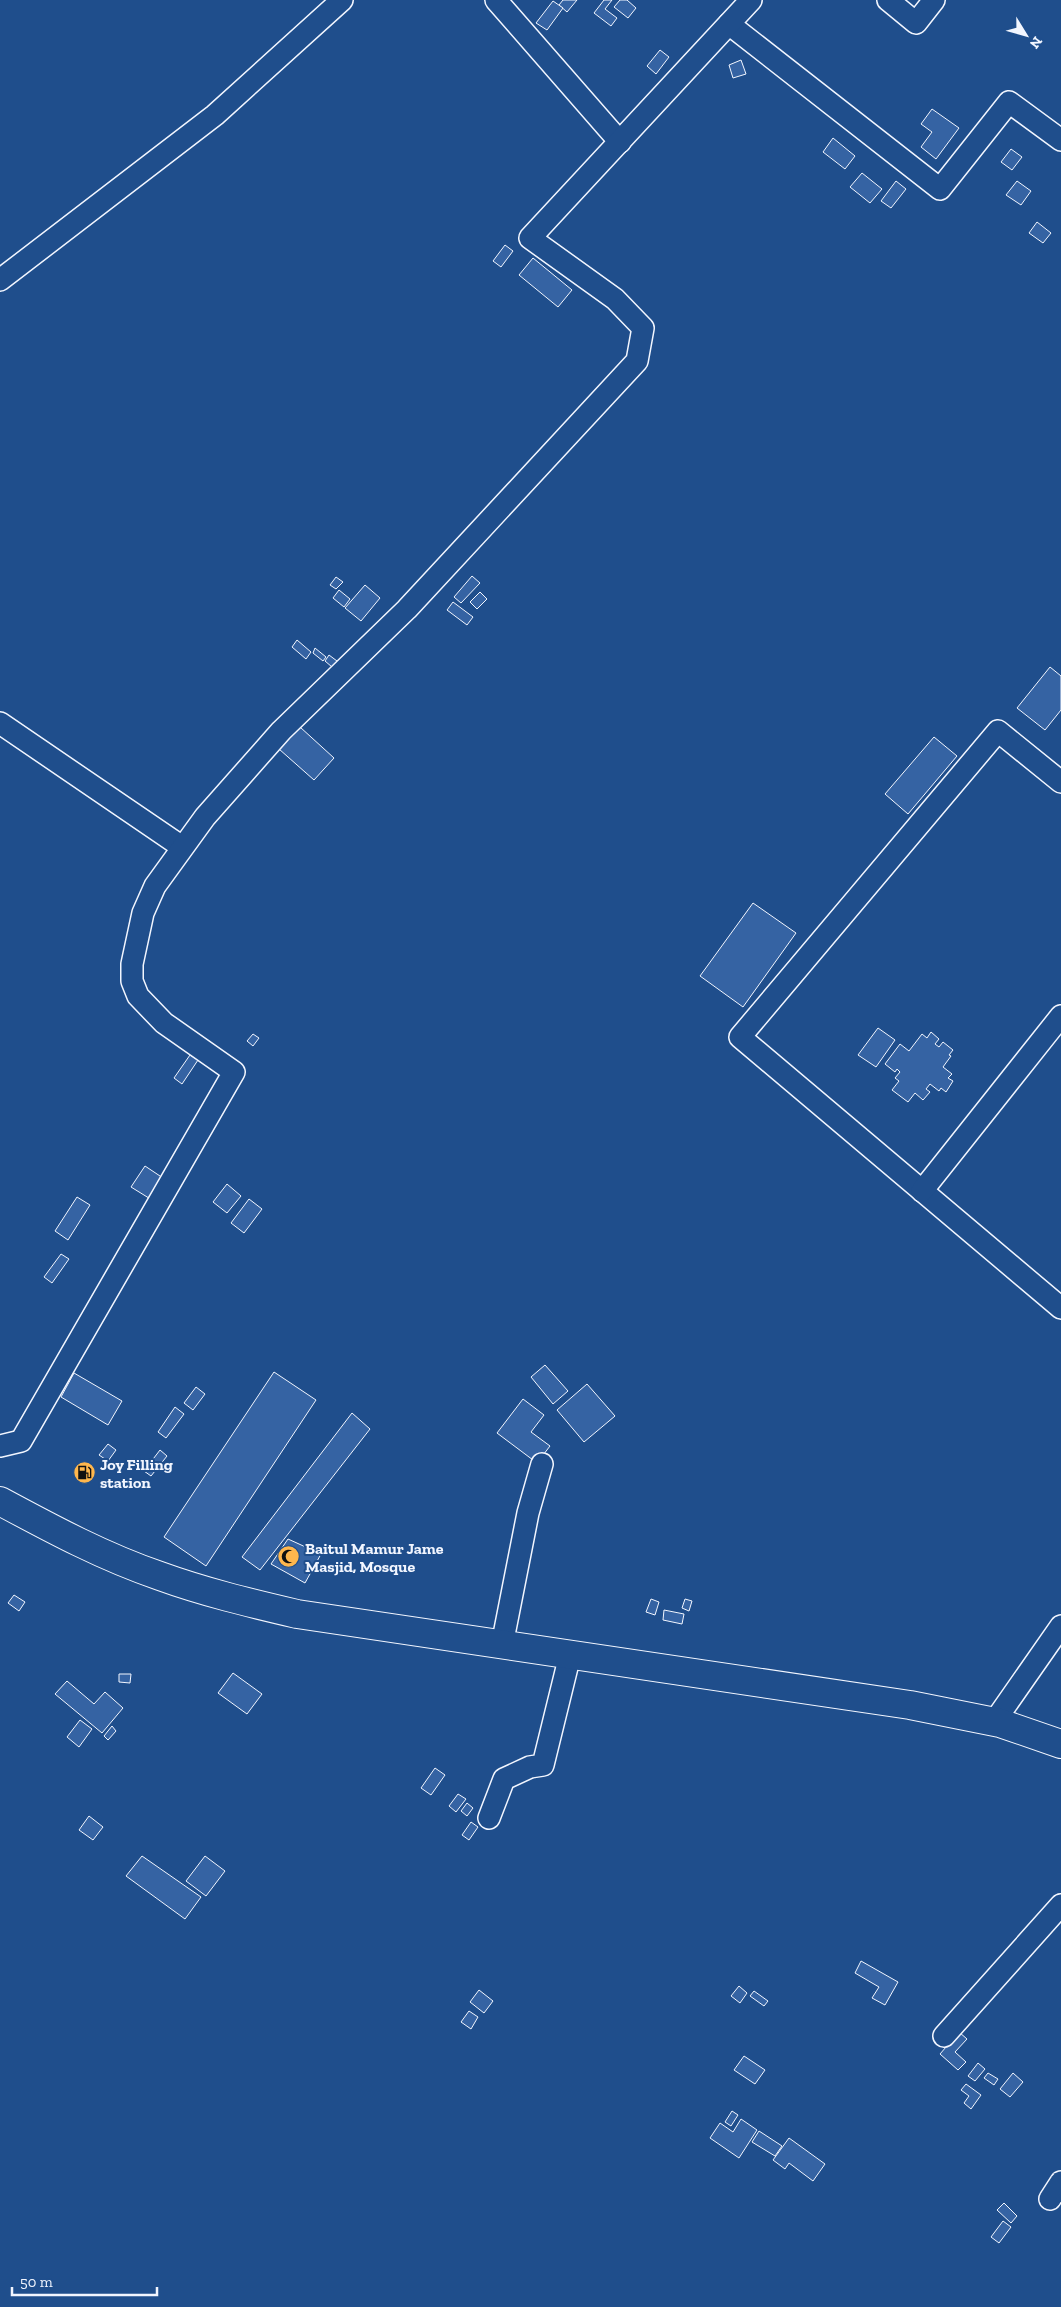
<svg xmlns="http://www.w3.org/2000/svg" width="1061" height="2307" font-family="'Zilla Slab',serif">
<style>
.building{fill:#3563a3;stroke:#f2f6ff}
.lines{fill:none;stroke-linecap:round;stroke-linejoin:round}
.minor-casing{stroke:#f2f6ff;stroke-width:24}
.highway-casing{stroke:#f2f6ff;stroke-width:30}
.minor{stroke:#1f4e8c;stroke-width:21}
.highway{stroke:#1f4e8c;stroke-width:28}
.labels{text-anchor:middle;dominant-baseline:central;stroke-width:4;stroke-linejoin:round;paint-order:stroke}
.poi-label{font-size:16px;font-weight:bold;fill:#f2f6ff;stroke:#1f4e8c;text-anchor:start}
</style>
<rect width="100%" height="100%" fill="#1f4e8c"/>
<!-- building -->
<g class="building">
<path d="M563 0H577L567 12 559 5Z"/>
<path d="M604 0H612L605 9 617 18 611 26 594 13Z"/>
<path d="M620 0H627L636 8 628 18 614 7Z"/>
<path d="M553 1 563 8 547 30 536 23Z"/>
<path d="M660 50 669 57 656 74 647 66Z"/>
<path d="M741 60 746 74 733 78 729 65Z"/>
<path d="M932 109 959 128 936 159 921 147 932 132 921 124Z"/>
<path d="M833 138 855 156 845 169 823 152Z"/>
<path d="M1011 149 1022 157 1012 170 1001 162Z"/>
<path d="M862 173 882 189 870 203 850 187Z"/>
<path d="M896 181 906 189 891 208 881 201Z"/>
<path d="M1017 181 1031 191 1021 205 1006 195Z"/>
<path d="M1037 222 1051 233 1043 243 1029 233Z"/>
<path d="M505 245 513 251 501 267 493 261Z"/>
<path d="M533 258 572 290 558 307 519 275Z"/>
<path d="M472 576 480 583 461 603 454 597Z"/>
<path d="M336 577 343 582 336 589 330 585Z"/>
<path d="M365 585 380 598 361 621 345 608Z"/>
<path d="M339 590 350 599 344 607 333 598Z"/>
<path d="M480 592 487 599 477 609 470 602Z"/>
<path d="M453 602 473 617 467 625 447 610Z"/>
<path d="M297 640 311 652 306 659 292 647Z"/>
<path d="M315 648 326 657 323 661 313 653Z"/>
<path d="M329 655 337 661 332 667 325 661Z"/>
<path d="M1050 667 1061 676V710L1045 730 1017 708Z"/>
<path d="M300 727 334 758 314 780 279 749Z"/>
<path d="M934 737 957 756 908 814 885 794Z"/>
<path d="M753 903 796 933 743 1007 700 976Z"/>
<path d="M878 1028 895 1040 876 1067 858 1055Z"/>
<path d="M931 1032 939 1039 935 1044 939 1047 943 1042 953 1050 949 1055 951 1056 943 1067 952 1074 948 1078 953 1081 946 1092 941 1088 939 1091 930 1084 926 1089 930 1092 923 1100 915 1093 908 1102 892 1090 899 1081 895 1078 900 1072 897 1069 895 1072 885 1064 900 1044 909 1051 922 1034 927 1038Z"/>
<path d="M253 1034 259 1038 253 1046 247 1041Z"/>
<path d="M190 1055 198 1060 182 1084 174 1078Z"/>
<path d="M145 1166 166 1180 152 1200 131 1187Z"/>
<path d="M227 1184 241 1196 227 1213 213 1202Z"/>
<path d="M77 1197 90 1205 68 1240 55 1231Z"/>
<path d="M249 1199 262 1209 244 1233 231 1223Z"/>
<path d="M61 1254 69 1259 52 1283 44 1277Z"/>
<path d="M545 1365 568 1391 553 1404 531 1377Z"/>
<path d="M274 1372 316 1400 206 1566 164 1537Z"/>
<path d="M74 1373 122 1401 108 1425 61 1397Z"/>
<path d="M587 1384 615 1416 584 1442 557 1410Z"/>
<path d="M196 1387 205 1394 193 1410 184 1403Z"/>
<path d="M523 1399 544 1415 531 1432 550 1446 537 1463 497 1433Z"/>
<path d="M175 1407 184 1414 166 1438 158 1432Z"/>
<path d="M352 1413 370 1429 260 1570 242 1557Z"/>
<path d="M108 1444 116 1450 108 1461 99 1455Z"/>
<path d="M160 1450 167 1456 151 1476 144 1471Z"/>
<path d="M288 1539 321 1554 305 1583 271 1564Z"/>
<path d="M14 1595 25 1602 19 1611 8 1603Z"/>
<path d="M651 1599 659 1602 655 1615 646 1612Z"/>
<path d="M685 1599 692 1601 689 1611 682 1608Z"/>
<path d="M664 1610 684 1614 682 1624 663 1620Z"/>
<path d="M233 1673 262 1694 247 1714 218 1693Z"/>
<path d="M119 1674H131L130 1683 119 1682Z"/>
<path d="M67 1681 94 1704 105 1692 123 1708 102 1733 55 1694Z"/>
<path d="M80 1720 92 1729 79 1747 67 1737Z"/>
<path d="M112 1726 116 1731 108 1740 104 1736Z"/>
<path d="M435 1768 445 1775 431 1795 421 1788Z"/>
<path d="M458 1794 466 1799 456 1812 449 1806Z"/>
<path d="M467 1803 473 1808 467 1816 461 1811Z"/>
<path d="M89 1816 103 1827 93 1840 79 1830Z"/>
<path d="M471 1822 478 1827 469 1840 462 1835Z"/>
<path d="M142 1856 201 1897 185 1919 126 1876Z"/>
<path d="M205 1856 225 1871 206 1896 186 1881Z"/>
<path d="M861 1961 898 1982 885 2005 872 1998 879 1987 855 1973Z"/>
<path d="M739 1986 747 1993 740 2003 731 1996Z"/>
<path d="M479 1990 493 2001 484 2013 470 2002Z"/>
<path d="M754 1991 768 2001 764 2006 750 1996Z"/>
<path d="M469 2011 478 2017 471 2029 461 2022Z"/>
<path d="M959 2032 967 2039 955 2052 966 2062 958 2070 940 2054Z"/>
<path d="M744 2056 765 2070 755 2084 734 2070Z"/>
<path d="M978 2063 985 2069 975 2081 968 2076Z"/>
<path d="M988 2073 998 2079 994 2085 984 2078Z"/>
<path d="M1013 2073 1023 2082 1010 2097 1000 2089Z"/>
<path d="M966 2084 981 2095 971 2109 964 2103 969 2096 961 2090Z"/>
<path d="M732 2111 738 2115 731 2126 725 2122Z"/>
<path d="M741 2119 757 2130 739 2158 710 2138 720 2123 733 2132Z"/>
<path d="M759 2131 782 2146 775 2156 752 2142Z"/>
<path d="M789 2138 825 2164 813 2181 789 2163 785 2169 773 2160Z"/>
<path d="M1004 2203 1017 2216 1011 2223 997 2210Z"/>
<path d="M1003 2221 1011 2227 999 2243 991 2237Z"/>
</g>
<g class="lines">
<defs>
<g id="minor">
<path d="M496 0 620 142"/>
<path d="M888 0 916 23 934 0"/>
<path d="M729 24 940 189 1009 102 1061 140"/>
<path d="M0 280 215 115 342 0"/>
<path d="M0 723 182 847"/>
<path d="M1061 782 998 731 740 1037 1061 1308"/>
<path d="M922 1191 1061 1016"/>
<path d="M0 1446 21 1441 234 1072 164 1023 138 996 132 981V964L143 913 155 886 205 817 281 731 407 609 637 361 643 328 615 299 530 238 751 0"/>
<path d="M502 1645 528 1513 542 1464"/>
<path d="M994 1722 1061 1626"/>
<path d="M489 1818 504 1779 530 1767 543 1765 570 1655"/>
<path d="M944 2036 1061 1905"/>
<path d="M1050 2199 1061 2182"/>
</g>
<path id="highway" d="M0 1501C52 1529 104 1557 160 1576 204 1592 250 1603 297 1614L910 1705 1000 1723 1061 1744"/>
</defs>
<!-- minor casing -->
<use href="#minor" class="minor-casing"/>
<!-- highway casing -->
<use href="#highway" class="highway-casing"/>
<!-- minor -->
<use href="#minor" class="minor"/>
<!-- highway -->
<use href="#highway" class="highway"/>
</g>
<!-- icons -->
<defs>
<symbol id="fuel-disc" viewBox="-11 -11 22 22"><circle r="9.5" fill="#ffb74d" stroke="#1f4e8c"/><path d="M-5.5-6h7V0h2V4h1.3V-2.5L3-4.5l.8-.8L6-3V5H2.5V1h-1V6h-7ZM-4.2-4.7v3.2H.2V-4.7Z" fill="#111"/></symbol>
<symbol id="mosque-disc" viewBox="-11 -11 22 22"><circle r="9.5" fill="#ffb74d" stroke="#1f4e8c"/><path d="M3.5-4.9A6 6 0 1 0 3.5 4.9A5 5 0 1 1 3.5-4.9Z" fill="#111"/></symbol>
</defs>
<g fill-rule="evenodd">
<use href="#fuel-disc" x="72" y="1460" width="25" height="25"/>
<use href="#mosque-disc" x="276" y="1544" width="25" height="25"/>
</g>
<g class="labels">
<!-- poi labels -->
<g class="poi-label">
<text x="100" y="1464">Joy Filling<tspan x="100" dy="18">station</tspan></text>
<text x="305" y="1548">Baitul Mamur Jame<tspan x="305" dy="18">Masjid, Mosque</tspan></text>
</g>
</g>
<!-- north arrow -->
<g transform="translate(1026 35) rotate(127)" stroke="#1f4e8c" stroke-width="4" paint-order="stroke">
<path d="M0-4L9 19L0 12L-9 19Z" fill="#f2f6ff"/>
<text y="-8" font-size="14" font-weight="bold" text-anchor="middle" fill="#f2f6ff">N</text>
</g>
<!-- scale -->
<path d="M12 2287v8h145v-8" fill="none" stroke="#f2f6ff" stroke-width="2.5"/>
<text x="20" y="2287" font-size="15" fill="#f2f6ff" stroke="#1f4e8c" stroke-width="4" paint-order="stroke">50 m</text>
</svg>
